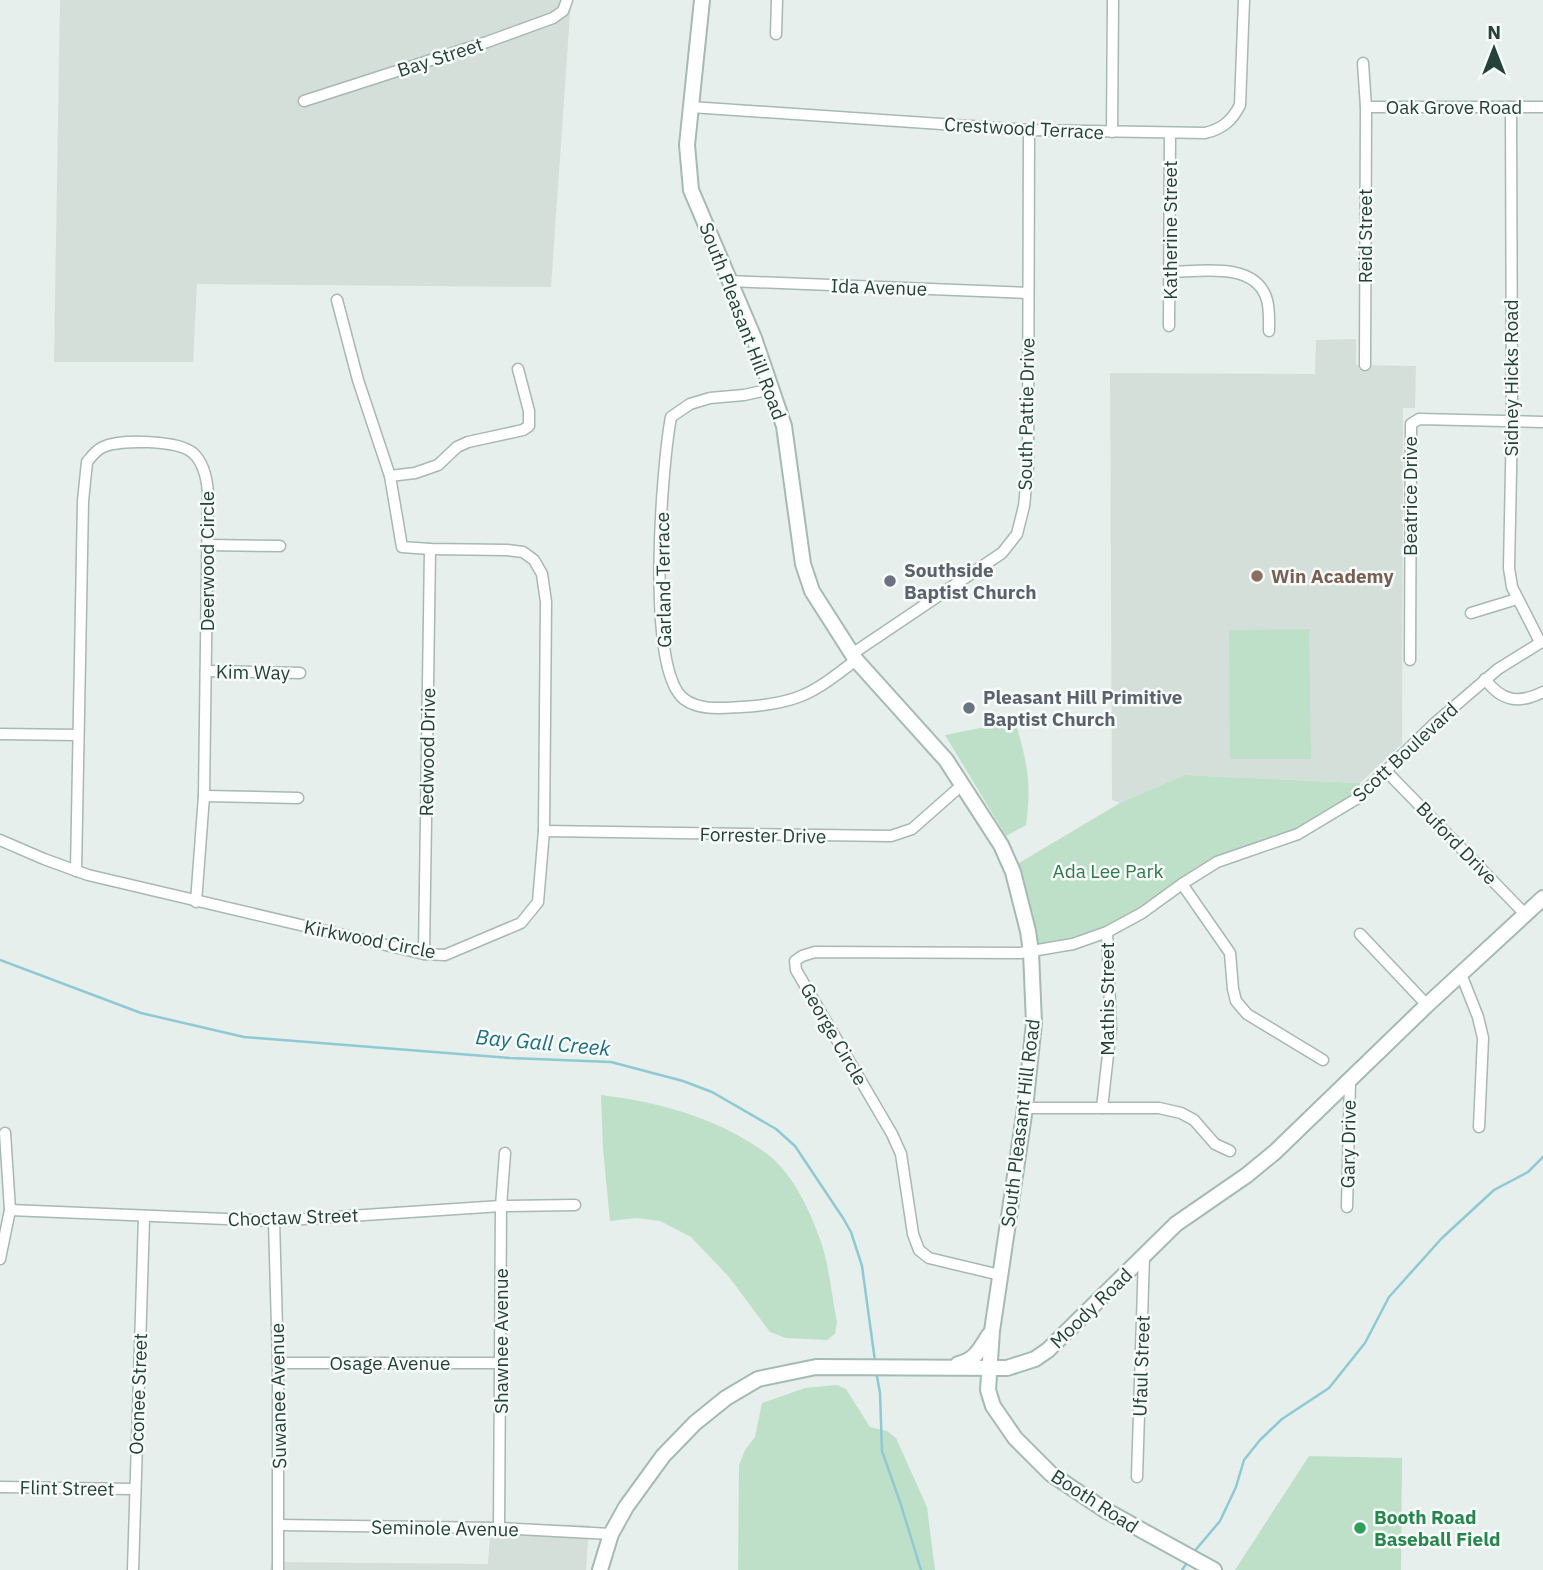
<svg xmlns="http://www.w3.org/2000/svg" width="1543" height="1570" font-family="'IBM Plex Sans',sans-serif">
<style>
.built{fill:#d4dfda}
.green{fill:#bfe0c8}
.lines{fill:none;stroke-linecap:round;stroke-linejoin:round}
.stream{stroke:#8ec9d4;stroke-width:2.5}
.street-casing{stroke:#a8b8b2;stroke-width:13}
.secondary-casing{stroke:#a4bbb3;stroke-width:18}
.street{stroke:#fff;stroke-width:10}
.secondary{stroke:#fff;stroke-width:14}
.education-dot{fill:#8d6e63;stroke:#f7fbf9;stroke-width:2.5}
.worship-dot{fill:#6b7280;stroke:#f7fbf9;stroke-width:2.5}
.leisure-dot{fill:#2e9e5b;stroke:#f7fbf9;stroke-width:2.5}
.labels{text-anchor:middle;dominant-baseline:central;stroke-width:5;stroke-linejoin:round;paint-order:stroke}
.street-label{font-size:19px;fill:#24423a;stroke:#f7fbf9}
.worship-label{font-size:19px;font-weight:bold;fill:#5b616d;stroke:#f7fbf9;text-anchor:start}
.education-label{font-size:19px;font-weight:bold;fill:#785e54;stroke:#f7fbf9;text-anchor:start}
.park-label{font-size:19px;fill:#2d7a4b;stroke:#f7fbf9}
.leisure-label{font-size:19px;font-weight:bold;fill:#27864d;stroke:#f7fbf9;text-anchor:start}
.water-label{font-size:21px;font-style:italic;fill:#1c6f80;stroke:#f7fbf9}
</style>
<rect width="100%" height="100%" fill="#e6efeb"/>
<!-- built -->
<g class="built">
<path d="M60 0H571L551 287 197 284 193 362H54Z"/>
<path d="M1356 339V365L1416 366 1415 408H1403L1402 744 1360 783 1184 775 1120 803 1112 800 1110 373 1315 374 1316 340Z"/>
<path d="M491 1523 589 1525 586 1570H270L271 1562 488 1564Z"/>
</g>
<!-- green -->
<g class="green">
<path d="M1309 629 1311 759H1230L1229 630Z"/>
<path d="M1015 721C1027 762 1032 782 1026 825L1006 836 945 735Z"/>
<path d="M1184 775 1360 783 1359 789 1328 814 1298 833 1216 860 1106 931 1034 949 1014 866 1120 803Z"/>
<path d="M601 1095C659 1102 718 1118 766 1153 795 1175 812 1215 823 1248 830 1272 832 1298 837 1322L835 1334 827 1340 786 1338 770 1332 729 1277 691 1237 660 1221 637 1218 610 1221 603 1149Z"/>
<path d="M837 1385 846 1389 870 1427 887 1431 896 1438 927 1507 935 1570H738L739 1465 745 1450 755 1437 762 1403 805 1388Z"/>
<path d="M1309 1456 1402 1458 1401 1570H1235Z"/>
</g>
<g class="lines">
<!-- stream -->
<g class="stream">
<path d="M0 960 141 1013 244 1037 510 1058 611 1062 683 1081 712 1092 776 1129 795 1146 843 1218 851 1232 862 1266 875 1361"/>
<path d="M876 1371 880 1393 882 1451 901 1505 921 1570"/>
<path d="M1193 1553 1220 1521 1236 1487 1244 1460 1260 1440 1282 1419 1329 1388 1365 1343 1389 1297 1442 1238 1494 1190 1528 1172 1543 1157"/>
<path d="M1182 1570 1187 1563"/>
</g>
<defs>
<g id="street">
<path d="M776 34 777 0"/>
<path d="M1363 63 1366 107 1365 365"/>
<path d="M304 101 487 42 553 18 563 11 567 0"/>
<path d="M691 107 1029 130 1205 133C1222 129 1232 121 1240 105L1244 0"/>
<path d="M1366 107H1543"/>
<path d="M1511 107 1512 421 1509 568 1512 587 1540 642"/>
<path d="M1112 132 1113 0"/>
<path d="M1169 272C1199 272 1253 261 1266 297 1270 307 1269 320 1269 331"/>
<path d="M729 281 1028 293"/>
<path d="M1169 326 1170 134"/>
<path d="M772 389 744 395 710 398 690 404 671 417C662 465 645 669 684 699 700 711 722 708 741 707 797 704 812 694 856 660"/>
<path d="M390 476 415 473 438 465 457 447 468 442 523 430 529 426V411L518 369"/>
<path d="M208 545 280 546"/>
<path d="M1471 613 1517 599"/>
<path d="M852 654 1002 553 1017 534 1024 506 1028 467 1029 130"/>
<path d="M1410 660 1411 424 1419 419 1543 422"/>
<path d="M206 671 300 673"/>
<path d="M1485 679C1502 702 1519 704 1543 692"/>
<path d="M0 734 78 735"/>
<path d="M1387 772 1526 915"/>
<path d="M204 796 298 798"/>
<path d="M544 831 891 836 912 829 963 784"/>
<path d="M0 840 44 859 88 875 424 954 445 955 521 923 538 902 544 831 546 602 542 574 534 560 523 552 507 550 430 549 402 547 390 476 358 380 337 300"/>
<path d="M76 871 83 501 87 462C91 457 96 450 103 447 120 439 178 440 193 453 204 463 207 479 208 493L204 796 196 902"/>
<path d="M1182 884 1230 953 1233 989 1236 1001 1247 1014 1323 1060"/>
<path d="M1360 934 1427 1005"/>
<path d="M424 954 430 549"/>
<path d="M1461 974 1478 1017 1483 1038 1479 1127"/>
<path d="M1025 1108H1159L1181 1113 1194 1120 1215 1144 1230 1151"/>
<path d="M1102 1108 1111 1028 1107 932"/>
<path d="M1347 1207 1350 1080"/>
<path d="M10 1210 274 1221 501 1206 575 1205"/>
<path d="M274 1221 278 1363V1570"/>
<path d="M0 1259 10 1210 5 1133"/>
<path d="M1000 1275 929 1258 919 1250 913 1234 901 1154 892 1134 796 970 795 961 802 956 815 952 1020 953 1073 944 1107 932 1142 913 1182 884 1217 862 1298 834 1358 798 1435 723 1498 669 1543 641"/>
<path d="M278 1363H502"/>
<path d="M1137 1477 1144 1255"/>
<path d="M0 1487 134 1489"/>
<path d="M279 1525 499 1528 611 1534"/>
<path d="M499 1528 501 1206 505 1153"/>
<path d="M133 1570 144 1218"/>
</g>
<g id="secondary">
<path d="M702 0 687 145 691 190 754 338 784 426 803 564 812 591 856 660 946 760 1001 845 1013 872 1028 931 1031 952 1034 1023 1025 1108 992 1331 988 1390 993 1406 1015 1438 1051 1474 1105 1510 1214 1570"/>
<path d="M958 1364C976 1360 980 1349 989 1335"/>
<path d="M600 1570 611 1534 626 1507 663 1456 695 1423 726 1398 758 1379 816 1367 1007 1368 1035 1359 1048 1350 1176 1224 1247 1175 1275 1152 1427 1005 1543 898"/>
</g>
</defs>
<!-- street casing -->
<use href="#street" class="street-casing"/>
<!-- secondary casing -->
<use href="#secondary" class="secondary-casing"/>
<!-- street -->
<use href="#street" class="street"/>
<!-- secondary -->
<use href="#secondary" class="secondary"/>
</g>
<!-- markers -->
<circle class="education-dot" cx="1257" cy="576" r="7"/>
<g class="worship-dot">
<circle cx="890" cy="581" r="7"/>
<circle cx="969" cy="708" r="7"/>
</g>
<circle class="leisure-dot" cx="1360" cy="1528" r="7"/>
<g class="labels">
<!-- street labels -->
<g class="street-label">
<text transform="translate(440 57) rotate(-18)">Bay Street</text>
<text x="1454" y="107">Oak Grove Road</text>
<text transform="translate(1024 128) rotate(3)">Crestwood Terrace</text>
<text transform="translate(1170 230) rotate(-90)">Katherine Street</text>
<text transform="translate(1365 236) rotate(-90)">Reid Street</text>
<text transform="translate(879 287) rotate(2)">Ida Avenue</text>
<text transform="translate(743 321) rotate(69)">South Pleasant Hill Road</text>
<text transform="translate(1511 378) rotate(-90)">Sidney Hicks Road</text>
<text transform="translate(1026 414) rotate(-89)">South Pattie Drive</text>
<text transform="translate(1410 496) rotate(-90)">Beatrice Drive</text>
<text transform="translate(207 561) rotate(-90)">Deerwood Circle</text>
<text transform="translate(663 580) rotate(-91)">Garland Terrace</text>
<text transform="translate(253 672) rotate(1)">Kim Way</text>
<text transform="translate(427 752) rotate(-89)">Redwood Drive</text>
<text transform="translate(1405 752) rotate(-43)">Scott Boulevard</text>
<text transform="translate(763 835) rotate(1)">Forrester Drive</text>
<text transform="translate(1457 843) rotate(46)">Buford Drive</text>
<text transform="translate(370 939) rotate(11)">Kirkwood Circle</text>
<text transform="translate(1107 999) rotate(-90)">Mathis Street</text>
<text transform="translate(834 1034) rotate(60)">George Circle</text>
<text transform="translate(1020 1123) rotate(-83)">South Pleasant Hill Road</text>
<text transform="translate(1348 1144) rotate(-89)">Gary Drive</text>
<text transform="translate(293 1217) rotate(-2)">Choctaw Street</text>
<text transform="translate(1091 1308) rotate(-44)">Moody Road</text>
<text transform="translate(501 1341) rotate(-90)">Shawnee Avenue</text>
<text x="390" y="1363">Osage Avenue</text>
<text transform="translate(1141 1366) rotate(-88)">Ufaul Street</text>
<text transform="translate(138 1394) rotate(-88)">Oconee Street</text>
<text transform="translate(278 1396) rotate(-91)">Suwanee Avenue</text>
<text transform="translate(67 1488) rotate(1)">Flint Street</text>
<text transform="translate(1095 1501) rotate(33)">Booth Road</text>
<text transform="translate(445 1528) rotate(1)">Seminole Avenue</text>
</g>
<!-- worship labels -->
<g class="worship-label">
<text x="904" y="570">Southside<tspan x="904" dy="22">Baptist Church</tspan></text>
<text x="983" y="697">Pleasant Hill Primitive<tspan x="983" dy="22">Baptist Church</tspan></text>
</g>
<!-- education labels -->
<g class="education-label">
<text x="1271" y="576">Win Academy</text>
</g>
<!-- park labels -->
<g class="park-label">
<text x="1108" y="871">Ada Lee Park</text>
</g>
<!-- leisure labels -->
<g class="leisure-label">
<text x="1374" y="1517">Booth Road<tspan x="1374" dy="22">Baseball Field</tspan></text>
</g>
<!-- water labels -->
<g class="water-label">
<text transform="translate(543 1042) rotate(5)">Bay Gall Creek</text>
</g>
</g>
<!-- north arrow -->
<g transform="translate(1494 49)" stroke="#f7fbf9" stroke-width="5" paint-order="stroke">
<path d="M0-5L12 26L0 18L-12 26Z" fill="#24423a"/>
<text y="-10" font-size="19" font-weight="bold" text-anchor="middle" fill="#24423a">N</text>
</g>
</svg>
